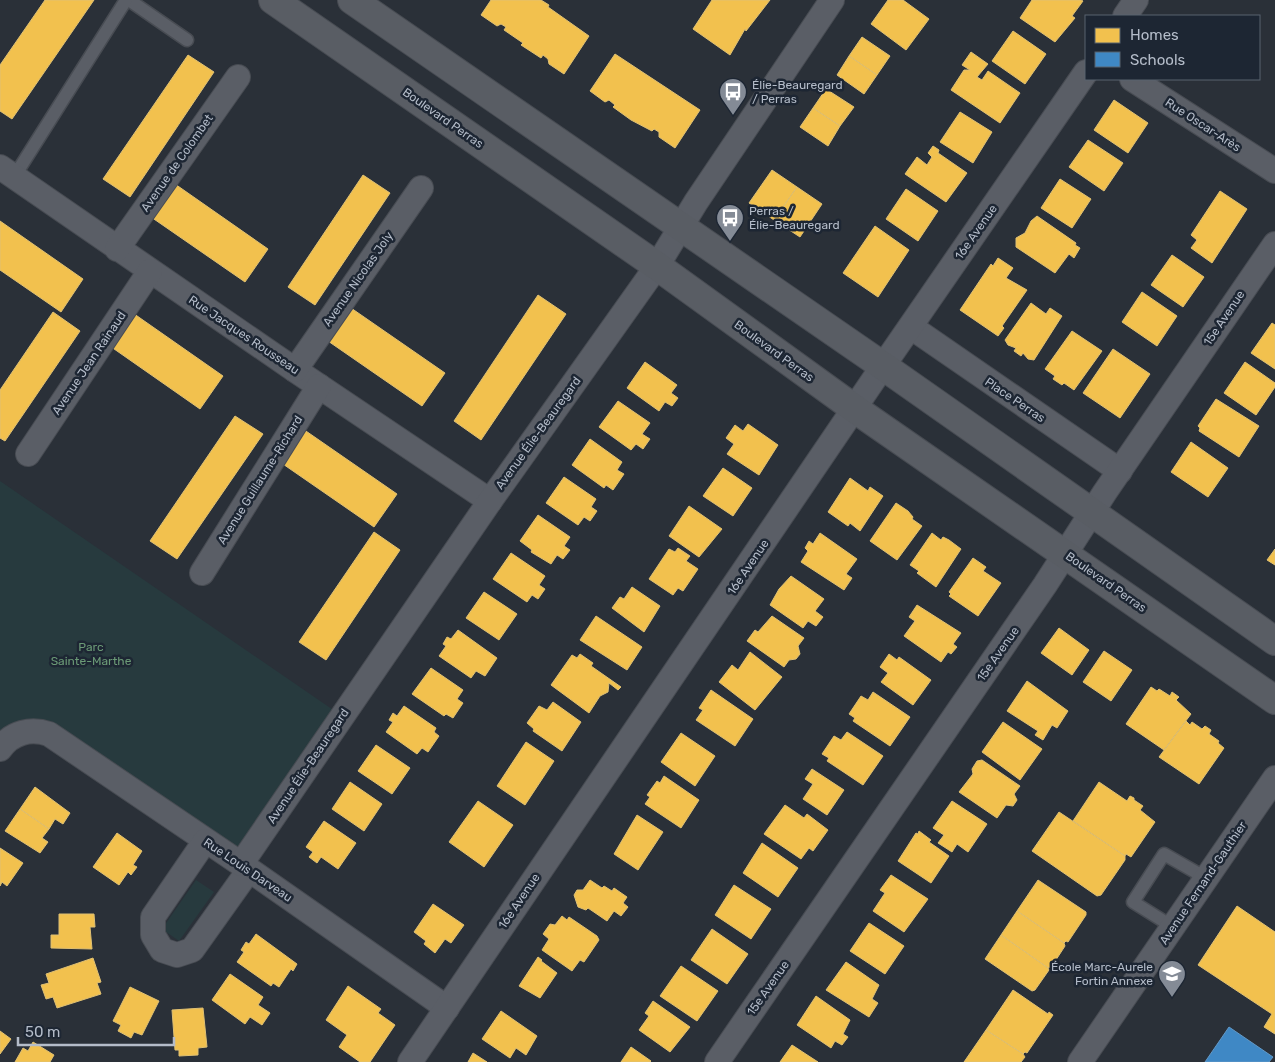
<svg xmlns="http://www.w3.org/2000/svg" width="1275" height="1062" font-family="Rubik,sans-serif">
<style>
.green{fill:#273a3e}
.homes{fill:#f2c14e;stroke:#dfc073}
.schools{fill:#3f88c5;stroke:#6298c6}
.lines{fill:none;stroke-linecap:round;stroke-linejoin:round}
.service-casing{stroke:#484c53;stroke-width:15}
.minor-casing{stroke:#484c53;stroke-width:26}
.secondary-casing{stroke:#484c53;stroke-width:30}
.service{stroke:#5a5e66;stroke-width:12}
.minor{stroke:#5a5e66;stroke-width:24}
.secondary{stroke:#595d64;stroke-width:28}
.labels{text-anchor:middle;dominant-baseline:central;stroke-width:5;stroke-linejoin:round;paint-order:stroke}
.poi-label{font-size:12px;fill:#b4bcc9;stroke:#1d2633;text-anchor:start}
.street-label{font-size:12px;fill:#b4bcc9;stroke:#1d2633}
.park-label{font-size:12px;fill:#6b9a76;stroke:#1d2633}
</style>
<rect width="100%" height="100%" fill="#2a3038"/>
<!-- green -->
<g class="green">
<path d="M0 481 342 716 241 864 49 734 0 749Z"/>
<path d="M196 880 214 892 179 941 162 929Z"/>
</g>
<!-- homes -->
<g class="homes">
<path d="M45 0H94L12 119 0 111V65Z"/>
<path d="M491 0H541L549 5 548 7 589 36 564 74 549 64 548 59 543 55 541 58 521 45 523 43 504 30 506 27 501 24 497 26 481 15Z"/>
<path d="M712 0H770L746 31 745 29 730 55 693 29Z"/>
<path d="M888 0H903L929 19 906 50 871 24Z"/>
<path d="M1032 0H1081L1083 1 1072 16 1075 18 1055 42 1020 18Z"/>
<path d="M1013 31 1046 54 1025 84 992 61Z"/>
<path d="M862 37 890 56 877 75 849 56Z"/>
<path d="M971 52 988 64 977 77 982 80 988 71 1020 93 1000 123 951 90 964 70H970L962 65Z"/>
<path d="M615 54 700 110 675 148 659 137V132L654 129 652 131 631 120 613 107 615 105 609 100 605 102 590 91Z"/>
<path d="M188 55 214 72 130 197 103 179Z"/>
<path d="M849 56 877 75 864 94 837 75Z"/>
<path d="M826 89 854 107 840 126 813 108Z"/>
<path d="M1114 100 1148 123 1128 153 1094 130Z"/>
<path d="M813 108 840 126 828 146 800 127Z"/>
<path d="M960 112 992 132 973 163 940 142Z"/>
<path d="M1088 140 1123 163 1104 191 1069 167Z"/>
<path d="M933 146 939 150 938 153 967 173 946 202 905 174 917 157 927 165 932 157 928 153Z"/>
<path d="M772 170 797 187 774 220 749 203Z"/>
<path d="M363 175 390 193 315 305 288 287Z"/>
<path d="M1060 179 1091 199 1072 228 1041 208Z"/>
<path d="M175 184 268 249 245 282 151 217Z"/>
<path d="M797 187 822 204 800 237 774 220Z"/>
<path d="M906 189 938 211 918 241 886 219Z"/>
<path d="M1220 191 1247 209 1212 263 1191 248 1197 240 1191 235Z"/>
<path d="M1037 216 1076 243 1075 245 1080 248 1074 258 1069 254 1055 273 1016 247V238L1025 233 1031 221Z"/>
<path d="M0 221 83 279 61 312 0 270Z"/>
<path d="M875 226 909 250 878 297 843 273Z"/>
<path d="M1172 255 1204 277 1183 307 1151 285Z"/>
<path d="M998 258 1013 268 1006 278 1027 290 1002 326 1004 328 998 336 960 310 991 264 993 266Z"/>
<path d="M1142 292 1177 316 1157 346 1122 322Z"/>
<path d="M538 295 566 314 481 440 454 421Z"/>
<path d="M1031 303 1046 314 1050 308 1062 316 1034 360 1028 359 1023 353 1021 356 1014 351 1016 348 1008 345 1005 340Z"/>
<path d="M351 308 445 373 422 406 328 341Z"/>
<path d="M130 311 223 376 200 409 107 344Z"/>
<path d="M53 312 80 331 5 441 0 438V390Z"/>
<path d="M1272 323 1275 325V369L1251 353Z"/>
<path d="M1072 331 1102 351 1074 390 1064 383 1062 385 1053 379 1055 376 1045 369Z"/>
<path d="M1113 349 1150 374 1120 418 1083 393Z"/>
<path d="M645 362 677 385 671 393 678 398 672 406 665 402 659 411 627 388Z"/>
<path d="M1245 362 1275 383V387L1256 415 1224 393Z"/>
<path d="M1216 399 1259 426 1239 457 1199 431 1200 428 1198 426Z"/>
<path d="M618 401 650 423 642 434 650 439 643 449 636 444 631 450 599 427Z"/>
<path d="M235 416 263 434 177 559 150 541Z"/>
<path d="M748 424 778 445 759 475 727 454 734 444 726 438 735 425 743 431Z"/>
<path d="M303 429 397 494 374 527 280 462Z"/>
<path d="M590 439 622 462 617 470 624 474 613 490 606 485 604 488 572 465Z"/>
<path d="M1191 442 1228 468 1208 497 1171 472Z"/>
<path d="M723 468 752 488 733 516 703 496Z"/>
<path d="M564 477 596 499 591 507 597 511 590 521 584 517 578 525 546 503Z"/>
<path d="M850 478 868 491 870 487 883 496 860 531 850 523 848 526 828 512Z"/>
<path d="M896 503 908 511 913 517 912 519 922 526 897 560 870 541Z"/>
<path d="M689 506 722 529 699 557 669 536Z"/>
<path d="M538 515 570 537 564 546 570 550 563 559 557 555 551 564 531 552 532 550 520 541Z"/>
<path d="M374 532 400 550 326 660 299 642Z"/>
<path d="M820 533 857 559 846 574 852 578 844 590 801 562 808 551 805 548 809 541 813 544Z"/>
<path d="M932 533 941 540 943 537 949 540 961 549 936 587 917 573 919 571 910 565Z"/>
<path d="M678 548 690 556 686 561 698 569 683 591 678 588 673 595 649 579 669 549 675 552Z"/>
<path d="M1275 549V565L1267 560Z"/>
<path d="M511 553 545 576 539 585 545 589 538 599 532 595 527 602 493 579Z"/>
<path d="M973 558 986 567 983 571 1001 583 978 616 949 596 951 594 949 592Z"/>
<path d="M791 576 824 599 815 611 823 617 816 626 808 621 803 628 770 605 779 589Z"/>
<path d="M632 587 660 606 644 632 612 608 620 597 624 599Z"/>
<path d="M484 592 517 614 499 640 466 618Z"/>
<path d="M917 605 961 633 953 644 957 647 951 654 948 652 941 662 904 636 915 621 909 617Z"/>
<path d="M596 616 642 647 627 670 580 640Z"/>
<path d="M772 616 804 638 798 646 800 654 796 659 789 660 784 667 747 641 755 630 758 632Z"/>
<path d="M1059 628 1089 650 1072 675 1041 653Z"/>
<path d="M458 630 497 658 485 676 476 671 471 678 439 656 446 646 443 644 447 637 451 639Z"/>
<path d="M1104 651 1132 670 1111 701 1083 682Z"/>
<path d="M750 652 782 677 755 710 719 682 732 665 738 670Z"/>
<path d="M580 654 593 663 591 666 621 687 618 690 609 683 608 692 600 696 589 713 551 685 572 655 577 658Z"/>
<path d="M889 654 897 660 899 657 931 680 913 705 881 682 888 673 880 667Z"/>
<path d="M431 668 463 690 457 699 463 703 453 718 446 714 444 716 412 694Z"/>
<path d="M1027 681 1068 711 1057 728 1052 725 1043 740 1035 735 1038 731 1007 711Z"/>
<path d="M1151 687 1157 691 1159 689 1170 696 1172 692 1179 697 1176 700 1191 714 1164 750 1126 724Z"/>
<path d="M711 690 753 719 735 746 696 720 703 710 699 708Z"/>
<path d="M873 692 910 717 890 746 853 721 855 718 849 714 861 696 868 700Z"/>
<path d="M553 702 581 722 562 751 533 731 534 729 527 723 539 706 547 710Z"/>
<path d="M404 706 436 728 434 732 439 736 428 752 422 748 417 754 386 732 393 722 389 720 393 713 397 716Z"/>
<path d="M1186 721 1190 725 1192 722 1202 729 1205 726 1211 730 1209 734 1219 741 1218 743 1224 748 1199 784 1159 757Z"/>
<path d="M1003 722 1042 749 1020 780 982 752Z"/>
<path d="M847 732 883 756 863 785 827 761 829 758 822 754 834 736 841 740Z"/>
<path d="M681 733 715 756 695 786 661 762Z"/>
<path d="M526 742 554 761 525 805 497 786Z"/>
<path d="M376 745 410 768 392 794 358 771Z"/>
<path d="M982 760 1020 786 1014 794 1017 800 1013 806 1006 805 997 818 959 792 973 774 972 769 977 761Z"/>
<path d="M812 769 844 790 827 815 803 799 813 784 805 779Z"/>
<path d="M664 776 699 800 681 828 645 804 650 797 647 795 657 781 660 783Z"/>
<path d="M350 782 382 804 364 831 332 809Z"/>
<path d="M1099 782 1127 801 1130 796 1134 798V800L1143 806 1140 810 1155 822 1131 857 1126 854 1125 856 1073 821Z"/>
<path d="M35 787 70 813 63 824 55 819 49 829 20 809Z"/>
<path d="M478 801 513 825 484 867 449 842Z"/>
<path d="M952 801 987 824 968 852 957 844 952 852 938 843 944 835 933 828Z"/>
<path d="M785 805 804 818 807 814 828 830 813 851 809 848 801 859 764 834Z"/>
<path d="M20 809 49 829 42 838 48 842 40 853 5 831Z"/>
<path d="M1059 812 1125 856V860L1101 895 1097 896 1032 851Z"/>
<path d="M637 815 663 832 638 870 614 854Z"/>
<path d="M324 821 356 843 338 869 321 857 317 863 309 857 313 852 306 847Z"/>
<path d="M919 831 931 840 929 842 949 856 931 883 898 861 916 833 918 834Z"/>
<path d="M117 833 142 851 133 865 137 867 131 875 128 872 119 885 93 867Z"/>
<path d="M762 843 798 868 778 897 743 873Z"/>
<path d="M0 848 23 863 7 886 2 882 0 886Z"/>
<path d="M891 875 928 899 904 932 873 911 885 893 880 890Z"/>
<path d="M590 880 602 888 604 886 612 891 614 888 627 897 623 903 628 907 621 916 614 911 607 921 588 908 586 910 578 907 574 895 577 890H583Z"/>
<path d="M1038 880 1086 912V915L1068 942 1066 941 1064 943 1017 911Z"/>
<path d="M734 885 771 909 751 939 715 915Z"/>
<path d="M433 904 464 925 451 943 445 939 435 953 424 944 426 941 414 932Z"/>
<path d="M1237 906 1275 932V1034L1264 1027 1272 1014 1198 965Z"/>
<path d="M1017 911 1064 943 1065 946 1052 966 1048 968 1001 935Z"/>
<path d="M59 914H94L95 927H90L92 949 51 948V935H59Z"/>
<path d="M562 916 567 920 569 917 597 936 599 940 584 962 580 960 572 971 542 950 549 939 543 934 550 924 555 925Z"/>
<path d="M869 923 904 946 885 974 850 951Z"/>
<path d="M712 929 748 954 727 984 691 960Z"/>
<path d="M256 934 297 964 293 971 291 969 279 987 273 983 271 986 237 962 244 952 241 950 246 942 249 944Z"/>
<path d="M1001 935 1048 968 1049 970 1035 990 1032 991 985 959Z"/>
<path d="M538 957 542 960 541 961 557 973 540 998 519 986Z"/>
<path d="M93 958 101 982 97 983 101 994 57 1008 53 997 46 999 41 985 49 983 46 974Z"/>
<path d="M846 962 879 985 872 999 878 1003 869 1017 826 990Z"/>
<path d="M681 966 718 991 697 1021 660 996Z"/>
<path d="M230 974 263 997 258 1005 270 1013 262 1025 250 1017 245 1024 212 1000Z"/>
<path d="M348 986 381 1009 378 1013 395 1025 370 1062H360L339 1047 347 1035 326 1020Z"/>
<path d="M130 987 159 1001 142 1035 134 1032 131 1038 118 1031 121 1025 113 1021Z"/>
<path d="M1013 990 1048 1014 1049 1012 1053 1015 1027 1053 1025 1052 1023 1054 986 1030Z"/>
<path d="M816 996 850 1020 843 1034 848 1037 842 1045 835 1041 831 1048 797 1025Z"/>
<path d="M653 1001 690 1027 670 1052 639 1030 649 1016 645 1013Z"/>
<path d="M203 1008 207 1047 198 1048V1055L179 1056V1050H175L172 1010Z"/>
<path d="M501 1011 537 1036 526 1055 516 1048 510 1058 482 1039Z"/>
<path d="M986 1030 1023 1054 1025 1057 1021 1062H964Z"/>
<path d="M0 1031 11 1039 0 1054Z"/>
<path d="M33 1042 54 1055 50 1062H15L23 1048 28 1051Z"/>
<path d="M792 1045 818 1062H780Z"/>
<path d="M631 1047 651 1061 650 1062H621Z"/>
<path d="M473 1053 487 1062H468Z"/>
</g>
<!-- schools -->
<path class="schools" d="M1229 1027 1273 1057 1269 1062H1205Z"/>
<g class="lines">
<defs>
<g id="service">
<path d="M129 0 187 40"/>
<path d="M14 177 126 0"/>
<path d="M1173 927 1133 902 1164 854 1206 878"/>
</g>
<g id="minor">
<path d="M1125 16 1136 0"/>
<path d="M1132 79 1275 171"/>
<path d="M0 167 295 370 490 501"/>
<path d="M117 249 238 77"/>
<path d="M911 327 1120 471"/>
<path d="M295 370 421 188"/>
<path d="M28 454 150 271"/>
<path d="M202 573 319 386"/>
<path d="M0 749C12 732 31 728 49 734L241 864 447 1008"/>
<path d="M205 841 153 917V935L162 950 177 955 192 950 249 870"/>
<path d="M241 864 490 501 657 266 696 202 832 0"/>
<path d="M410 1062 883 366 1086 72"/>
<path d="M717 1062 1045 585 1105 492 1275 244"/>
<path d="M1080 1062 1275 778"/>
</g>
<g id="secondary">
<path d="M273 0 657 266 855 409 1275 700"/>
<path d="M352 0 883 366 1275 641"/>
</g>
</defs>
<!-- service casing -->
<use href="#service" class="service-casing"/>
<!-- minor casing -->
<use href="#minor" class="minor-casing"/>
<!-- secondary casing -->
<use href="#secondary" class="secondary-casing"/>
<!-- service -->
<use href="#service" class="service"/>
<!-- minor -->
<use href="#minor" class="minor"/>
<!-- secondary -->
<use href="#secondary" class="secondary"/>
</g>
<!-- icons -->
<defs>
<symbol id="bus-pin" viewBox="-11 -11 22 30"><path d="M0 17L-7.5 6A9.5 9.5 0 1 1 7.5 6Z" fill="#848b96" stroke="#1d2633"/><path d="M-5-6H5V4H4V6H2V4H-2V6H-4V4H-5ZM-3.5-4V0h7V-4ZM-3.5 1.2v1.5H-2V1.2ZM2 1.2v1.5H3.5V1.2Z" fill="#fff"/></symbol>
<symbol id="school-pin" viewBox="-11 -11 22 30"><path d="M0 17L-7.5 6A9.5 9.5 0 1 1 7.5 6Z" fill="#848b96" stroke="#1d2633"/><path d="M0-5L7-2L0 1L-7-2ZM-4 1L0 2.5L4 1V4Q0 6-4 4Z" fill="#fff"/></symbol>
</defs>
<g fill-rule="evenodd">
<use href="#bus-pin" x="717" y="76" width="32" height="43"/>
<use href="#bus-pin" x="714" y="202" width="32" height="43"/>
<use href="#school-pin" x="1156" y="958" width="32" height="43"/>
</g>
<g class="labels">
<!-- poi labels -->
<g class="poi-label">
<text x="752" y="85">Élie-Beauregard<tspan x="752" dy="14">/ Perras</tspan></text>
<text x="749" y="211">Perras /<tspan x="749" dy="14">Élie-Beauregard</tspan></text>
<text x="1153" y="967" text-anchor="end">École Marc-Aurele<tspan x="1153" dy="14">Fortin Annexe</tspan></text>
</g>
<!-- street labels -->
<g class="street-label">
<text transform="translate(443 118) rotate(35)">Boulevard Perras</text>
<text transform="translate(1203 125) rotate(33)">Rue Oscar-Arès</text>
<text transform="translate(177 163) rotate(-55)">Avenue de Colombet</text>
<text transform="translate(976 232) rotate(-55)">16e Avenue</text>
<text transform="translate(358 279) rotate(-55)">Avenue Nicolas Joly</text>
<text transform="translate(1224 318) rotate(-56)">15e Avenue</text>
<text transform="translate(244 335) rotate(34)">Rue Jacques Rousseau</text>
<text transform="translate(774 351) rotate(36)">Boulevard Perras</text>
<text transform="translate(89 363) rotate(-56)">Avenue Jean Rainaud</text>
<text transform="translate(1015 400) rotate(34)">Place Perras</text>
<text transform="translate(538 433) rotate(-54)">Avenue Élie-Beauregard</text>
<text transform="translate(260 480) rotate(-58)">Avenue Guillaume-Richard</text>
<text transform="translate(748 567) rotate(-56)">16e Avenue</text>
<text transform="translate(1106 582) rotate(35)">Boulevard Perras</text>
<text transform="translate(998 654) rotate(-55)">15e Avenue</text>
<text transform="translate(308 766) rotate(-56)">Avenue Élie-Beauregard</text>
<text transform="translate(248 870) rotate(34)">Rue Louis Darveau</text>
<text transform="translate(1203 883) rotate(-56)">Avenue Fernand-Gauthier</text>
<text transform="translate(519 901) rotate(-56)">16e Avenue</text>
<text transform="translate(768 988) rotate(-55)">15e Avenue</text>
</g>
<!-- park labels -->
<g class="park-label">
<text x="91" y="647">Parc<tspan x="91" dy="14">Sainte-Marthe</tspan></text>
</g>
</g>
<!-- legend -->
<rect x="1085" y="15" width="175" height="65" fill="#1d2633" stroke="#59626f"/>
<rect x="1095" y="28" width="25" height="15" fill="#f2c14e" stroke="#59626f"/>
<text x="1130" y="40" font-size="15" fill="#b4bcc9">Homes</text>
<rect x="1095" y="52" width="25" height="15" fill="#3f88c5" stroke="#59626f"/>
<text x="1130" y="65" font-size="15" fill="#b4bcc9">Schools</text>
<!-- scale -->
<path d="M18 1037v8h156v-8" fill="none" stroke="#b4bcc9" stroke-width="2.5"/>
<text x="25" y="1037" font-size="15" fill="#b4bcc9" stroke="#1d2633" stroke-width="4" paint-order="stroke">50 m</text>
</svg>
